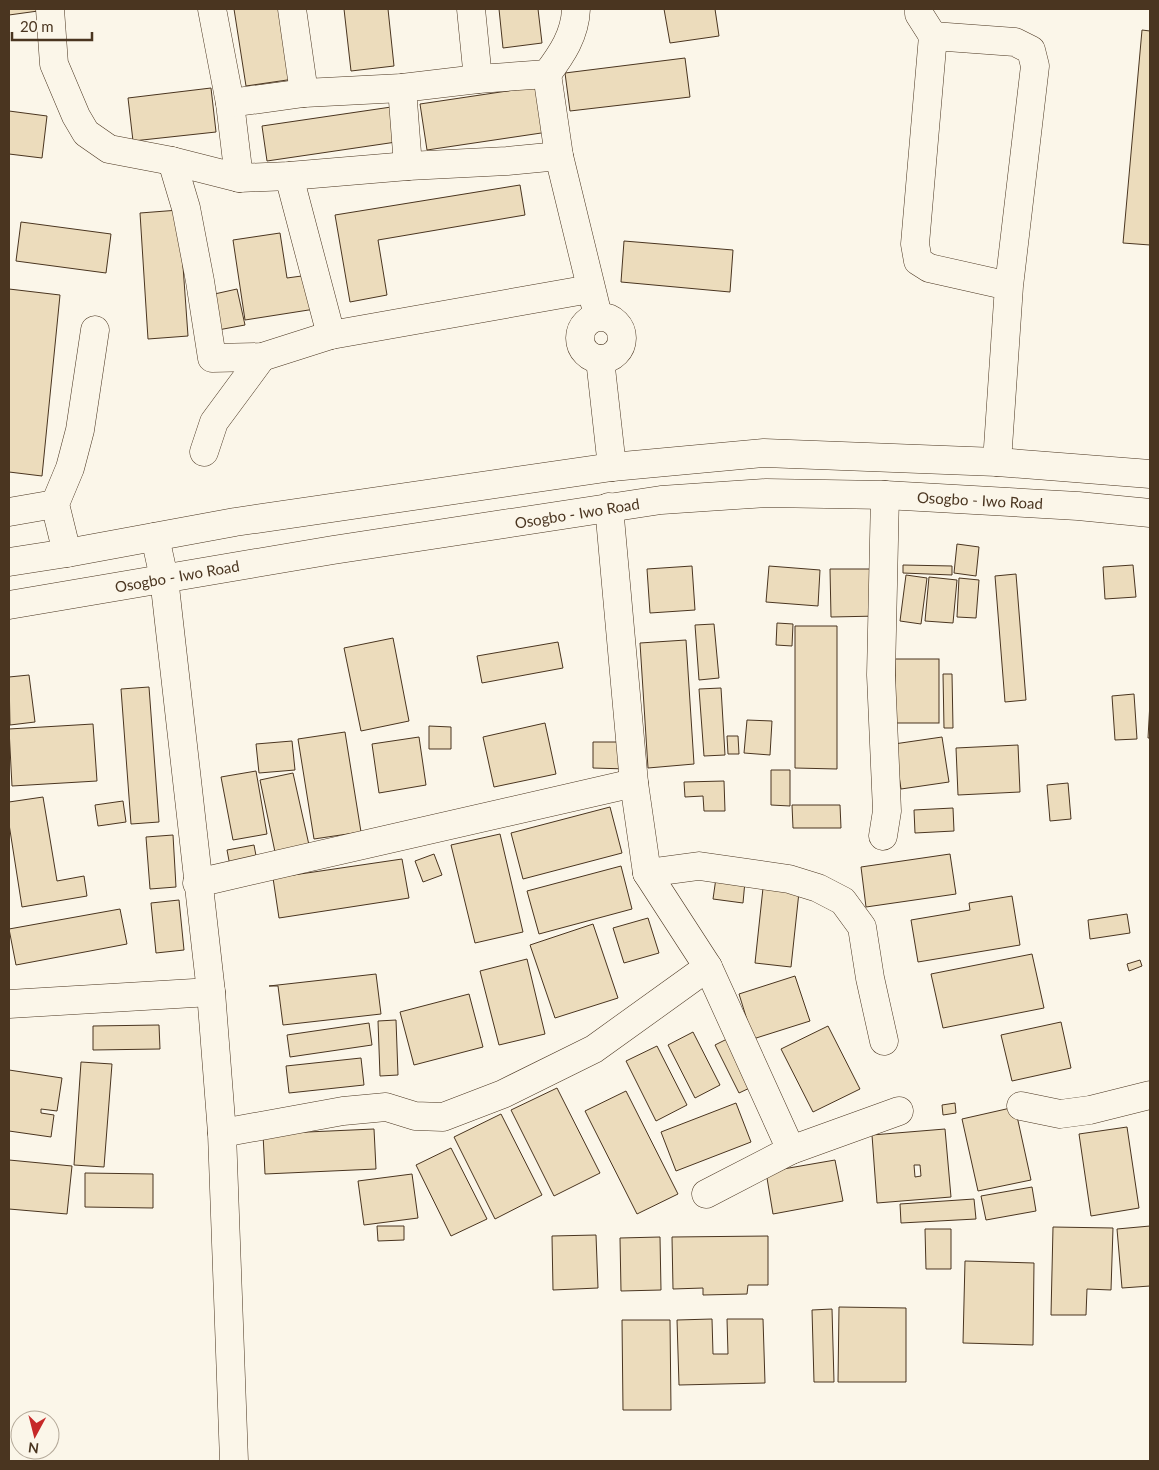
<svg xmlns="http://www.w3.org/2000/svg" width="1159" height="1470" font-family="Lato,sans-serif">
<style>
.building{fill:#ecdcbc;stroke:#4a3520;fill-rule:evenodd}
.lines{fill:none;stroke-linecap:round;stroke-linejoin:round}
.minor-casing{stroke:#4a3520;stroke-width:29}
.major-casing{stroke:#4a3520;stroke-width:29}
.minor{stroke:#fbf6e9;stroke-width:28}
.major{stroke:#fbf6e9;stroke-width:28}
.labels{text-anchor:middle;dominant-baseline:central;stroke-width:4;stroke-linejoin:round;paint-order:stroke}
.street-label{font-size:15px;fill:#4a3520;stroke:#fbf6e9}
</style>
<rect width="100%" height="100%" fill="#fbf6e9"/>
<!-- building -->
<g class="building">
<path d="M9 9H38V11L9 15Z"/>
<path d="M234 9H283L294 79 246 86Z"/>
<path d="M344 9H388L394 66 351 71Z"/>
<path d="M499 9H538L542 43 503 48Z"/>
<path d="M664 9H715L719 36 670 43Z"/>
<path d="M1142 30 1150 31V245L1123 243Z"/>
<path d="M685 58 690 97 570 111 565 73Z"/>
<path d="M541 86 548 132 427 150 420 104Z"/>
<path d="M211 88 216 132 133 141 128 98Z"/>
<path d="M398 106 403 141 267 161 262 126Z"/>
<path d="M9 111 47 116 42 158 9 154Z"/>
<path d="M520 185 525 215 378 240 387 295 350 302 335 215Z"/>
<path d="M179 210 188 336 148 339 140 213Z"/>
<path d="M21 222 111 234 106 273 16 261Z"/>
<path d="M280 233 287 278 309 275 315 309 245 320 233 240Z"/>
<path d="M624 241 733 250 730 292 621 282Z"/>
<path d="M9 289 60 295 42 476 9 472Z"/>
<path d="M237 289 245 325 218 330 210 295Z"/>
<path d="M957 544 979 547 976 576 954 573Z"/>
<path d="M903 565 952 566V575L903 573Z"/>
<path d="M1133 565 1136 597 1105 599 1103 567Z"/>
<path d="M692 566 695 610 650 613 647 569Z"/>
<path d="M769 566 820 570 818 606 766 602Z"/>
<path d="M830 569H878L879 616 831 617Z"/>
<path d="M1016 574 1026 700 1005 702 995 576Z"/>
<path d="M906 575 927 578 921 624 900 621Z"/>
<path d="M929 577 957 580 953 623 925 621Z"/>
<path d="M959 578 979 580 976 618 957 617Z"/>
<path d="M777 623 793 624 792 646 776 645Z"/>
<path d="M714 624 719 678 699 680 695 625Z"/>
<path d="M795 626H837V769L795 768Z"/>
<path d="M393 638 409 721 361 731 344 648Z"/>
<path d="M686 640 694 764 648 768 640 643Z"/>
<path d="M558 642 563 668 482 683 477 656Z"/>
<rect x="895" y="659" width="44" height="64"/>
<path d="M943 674H952L953 728H944Z"/>
<path d="M29 675 35 722 10 725 9 677Z"/>
<path d="M149 687 159 822 131 824 121 689Z"/>
<path d="M721 688 725 755 704 756 699 689Z"/>
<path d="M1134 694 1137 739 1115 740 1112 696Z"/>
<path d="M1150 702V738H1148Z"/>
<path d="M747 720 772 721 770 755 744 753Z"/>
<path d="M545 723 556 774 494 787 483 737Z"/>
<path d="M93 724 97 781 12 786 9 729Z"/>
<path d="M429 726 451 727V749H429Z"/>
<path d="M345 732 361 832 314 839 298 739Z"/>
<path d="M727 736H738L739 754H728Z"/>
<path d="M419 737 426 785 379 793 372 744Z"/>
<path d="M942 737 949 782 901 789 894 744Z"/>
<path d="M292 741 295 770 259 773 256 744Z"/>
<path d="M593 742H628V769L593 768Z"/>
<path d="M1018 745 1020 792 958 795 956 748Z"/>
<path d="M771 770H790V806L771 805Z"/>
<path d="M256 771 267 834 233 840 221 777Z"/>
<path d="M293 773 309 845 275 852 260 780Z"/>
<path d="M724 781 725 811H704L703 796 685 797 684 782Z"/>
<path d="M1068 783 1071 819 1050 821 1047 785Z"/>
<path d="M43 797 57 881 84 876 87 896 22 907 9 824V802Z"/>
<path d="M123 801 126 822 98 826 95 805Z"/>
<path d="M792 805H840L841 828H793Z"/>
<path d="M610 807 622 853 523 879 511 833Z"/>
<path d="M953 808 954 831 915 833 914 810Z"/>
<path d="M500 834 523 932 475 943 451 845Z"/>
<path d="M173 835 176 887 150 889 146 837Z"/>
<path d="M254 845 257 861 230 866 227 850Z"/>
<path d="M434 854 442 875 423 882 415 861Z"/>
<path d="M950 854 956 894 866 907 861 867Z"/>
<path d="M402 859 409 898 279 918 273 878Z"/>
<path d="M621 866 632 909 539 934 527 891Z"/>
<path d="M716 878 745 881 743 903 713 899Z"/>
<path d="M763 888 799 892 791 967 755 963Z"/>
<path d="M1012 896 1020 945 918 962 911 920 970 910 969 903Z"/>
<path d="M179 900 184 950 156 953 151 903Z"/>
<path d="M120 909 127 944 16 965 9 929Z"/>
<path d="M1127 914 1130 933 1090 939 1088 920Z"/>
<path d="M648 918 659 953 624 963 613 928Z"/>
<path d="M593 924 618 998 555 1018 530 945Z"/>
<path d="M1032 954 1044 1008 943 1028 931 974Z"/>
<path d="M527 959 545 1034 499 1045 480 971Z"/>
<path d="M1140 960 1142 966 1129 971 1127 964Z"/>
<path d="M376 974 381 1014 283 1025 278 986H269Z"/>
<path d="M795 976 810 1021 753 1039 739 994Z"/>
<path d="M469 994 483 1047 414 1065 400 1012Z"/>
<path d="M396 1020 398 1075 380 1076 378 1021Z"/>
<path d="M1061 1022 1071 1068 1012 1081 1001 1035Z"/>
<path d="M369 1023 372 1045 290 1057 287 1035Z"/>
<path d="M159 1025 160 1049 93 1050V1026Z"/>
<path d="M828 1026 860 1089 813 1112 781 1049Z"/>
<path d="M693 1032 720 1085 695 1098 668 1045Z"/>
<path d="M733 1036 756 1085 739 1093 715 1045Z"/>
<path d="M657 1046 687 1105 656 1121 626 1061Z"/>
<path d="M361 1058 364 1085 289 1093 286 1066Z"/>
<path d="M81 1062 112 1064 104 1167 74 1165Z"/>
<path d="M9 1070 62 1078 57 1111 41 1109V1113L54 1115 51 1137 9 1131Z"/>
<path d="M557 1088 600 1173 554 1196 511 1110Z"/>
<path d="M626 1091 678 1194 637 1214 585 1111Z"/>
<path d="M736 1103 751 1142 676 1171 661 1132Z"/>
<path d="M955 1103 956 1113 943 1115 942 1105Z"/>
<path d="M1015 1107 1031 1180 978 1191 962 1119Z"/>
<path d="M501 1114 542 1195 495 1219 454 1137Z"/>
<path d="M1127 1127 1139 1208 1091 1216 1079 1134Z"/>
<path d="M374 1129 376 1169 265 1174 263 1134Z"/>
<path d="M945 1129 951 1197 877 1203 872 1135ZM914 1165H920L921 1176 915 1177Z"/>
<path d="M451 1148 487 1219 451 1236 416 1165Z"/>
<path d="M9 1160 72 1166 67 1214 9 1209Z"/>
<path d="M835 1160 843 1201 773 1214 766 1172Z"/>
<path d="M85 1173 153 1174V1208L85 1207Z"/>
<path d="M412 1174 418 1218 364 1225 358 1181Z"/>
<path d="M1032 1187 1036 1211 986 1220 981 1196Z"/>
<path d="M974 1199 976 1219 901 1223 900 1204Z"/>
<path d="M377 1226H404V1240L378 1241Z"/>
<path d="M1150 1226V1286L1122 1288 1117 1229Z"/>
<path d="M1053 1227 1113 1228 1111 1290 1087 1289 1086 1315H1051Z"/>
<path d="M925 1229H951V1269H926Z"/>
<path d="M596 1235 598 1288 553 1290 552 1236Z"/>
<path d="M768 1236V1285H748L747 1294 703 1295V1288L673 1289 672 1237Z"/>
<path d="M660 1237 661 1290 621 1291 620 1238Z"/>
<path d="M965 1261 1034 1263 1033 1345 963 1343Z"/>
<path d="M839 1307 906 1308V1382H838Z"/>
<path d="M832 1309 834 1382H814L812 1310Z"/>
<path d="M712 1319 713 1354H728L727 1319H763L765 1383 679 1385 677 1320Z"/>
<path d="M622 1320H670L671 1410H623Z"/>
</g>
<g class="lines">
<defs>
<g id="minor">
<path d="M50 9 54 64 76 116 86 133 109 149 172 161 239 178 289 176 408 166 507 161 559 156"/>
<path d="M212 9 230 103 239 178"/>
<path d="M292 9 304 93"/>
<path d="M471 9 478 79"/>
<path d="M919 9V14L933 36"/>
<path d="M547 74 559 156 598 316"/>
<path d="M402 88 408 166"/>
<path d="M230 103 304 93 402 88 478 79 547 74C562 54 575 35 576 9"/>
<path d="M172 161 186 208 200 281 212 358 262 357 331 335 590 289"/>
<path d="M289 176 331 335"/>
<circle cx="601" cy="338" r="21"/>
<path d="M600 359 612 467"/>
<path d="M204 452 214 422 262 357"/>
<path d="M997 462 1009 286 1035 66 1031 50 1015 42 933 36 915 244 918 261 929 268 1009 286"/>
<path d="M609 507 634 783 647 873 708 967 791 1150"/>
<path d="M9 512 55 504"/>
<path d="M155 537 164 578 211 992 222 1133 234 1461"/>
<path d="M67 553 55 504 70 468 80 430 95 330"/>
<path d="M883 836 887 811 881 675 885 495"/>
<path d="M647 873 699 866 789 879 818 888 843 901 862 927 870 978 884 1041"/>
<path d="M197 883 634 783"/>
<path d="M9 1004 211 992"/>
<path d="M1021 1106 1060 1114 1090 1110 1150 1095"/>
<path d="M222 1133 343 1111 386 1107 415 1116 443 1117 503 1094 594 1049 708 967"/>
<path d="M706 1194 791 1150 899 1111"/>
</g>
<g id="major">
<path d="M9 562 67 553 235 522 612 467 764 453 997 462 1150 474"/>
<path d="M9 605 333 550 661 500 766 493 885 495 1078 506 1150 513"/>
</g>
</defs>
<!-- minor casing -->
<use href="#minor" class="minor-casing"/>
<!-- major casing -->
<use href="#major" class="major-casing"/>
<!-- minor -->
<use href="#minor" class="minor"/>
<!-- major -->
<use href="#major" class="major"/>
</g>
<g class="labels">
<!-- street labels -->
<g class="street-label">
<text transform="translate(980 500) rotate(3)">Osogbo - Iwo Road</text>
<text transform="translate(577 513) rotate(-9)">Osogbo - Iwo Road</text>
<text transform="translate(177 576) rotate(-10)">Osogbo - Iwo Road</text>
</g>
</g>
<!-- border -->
<rect width="1159" height="1470" fill="none" stroke="#4a3520" stroke-width="20"/>
<!-- north arrow -->
<g transform="translate(35 1435) rotate(187)"><circle r="24" fill="#fbf6e9" stroke="#b4a999"/>
<path d="M0-4L9 19L0 12L-9 19Z" fill="#c62828"/>
<text y="-8" font-size="14" font-weight="bold" text-anchor="middle" fill="#4a3520">N</text>
</g>
<!-- scale -->
<path d="M12 32v8h80v-8" fill="none" stroke="#4a3520" stroke-width="2.5"/>
<text x="20" y="32" font-size="15" fill="#4a3520" stroke="#fbf6e9" stroke-width="4" paint-order="stroke">20 m</text>
</svg>
